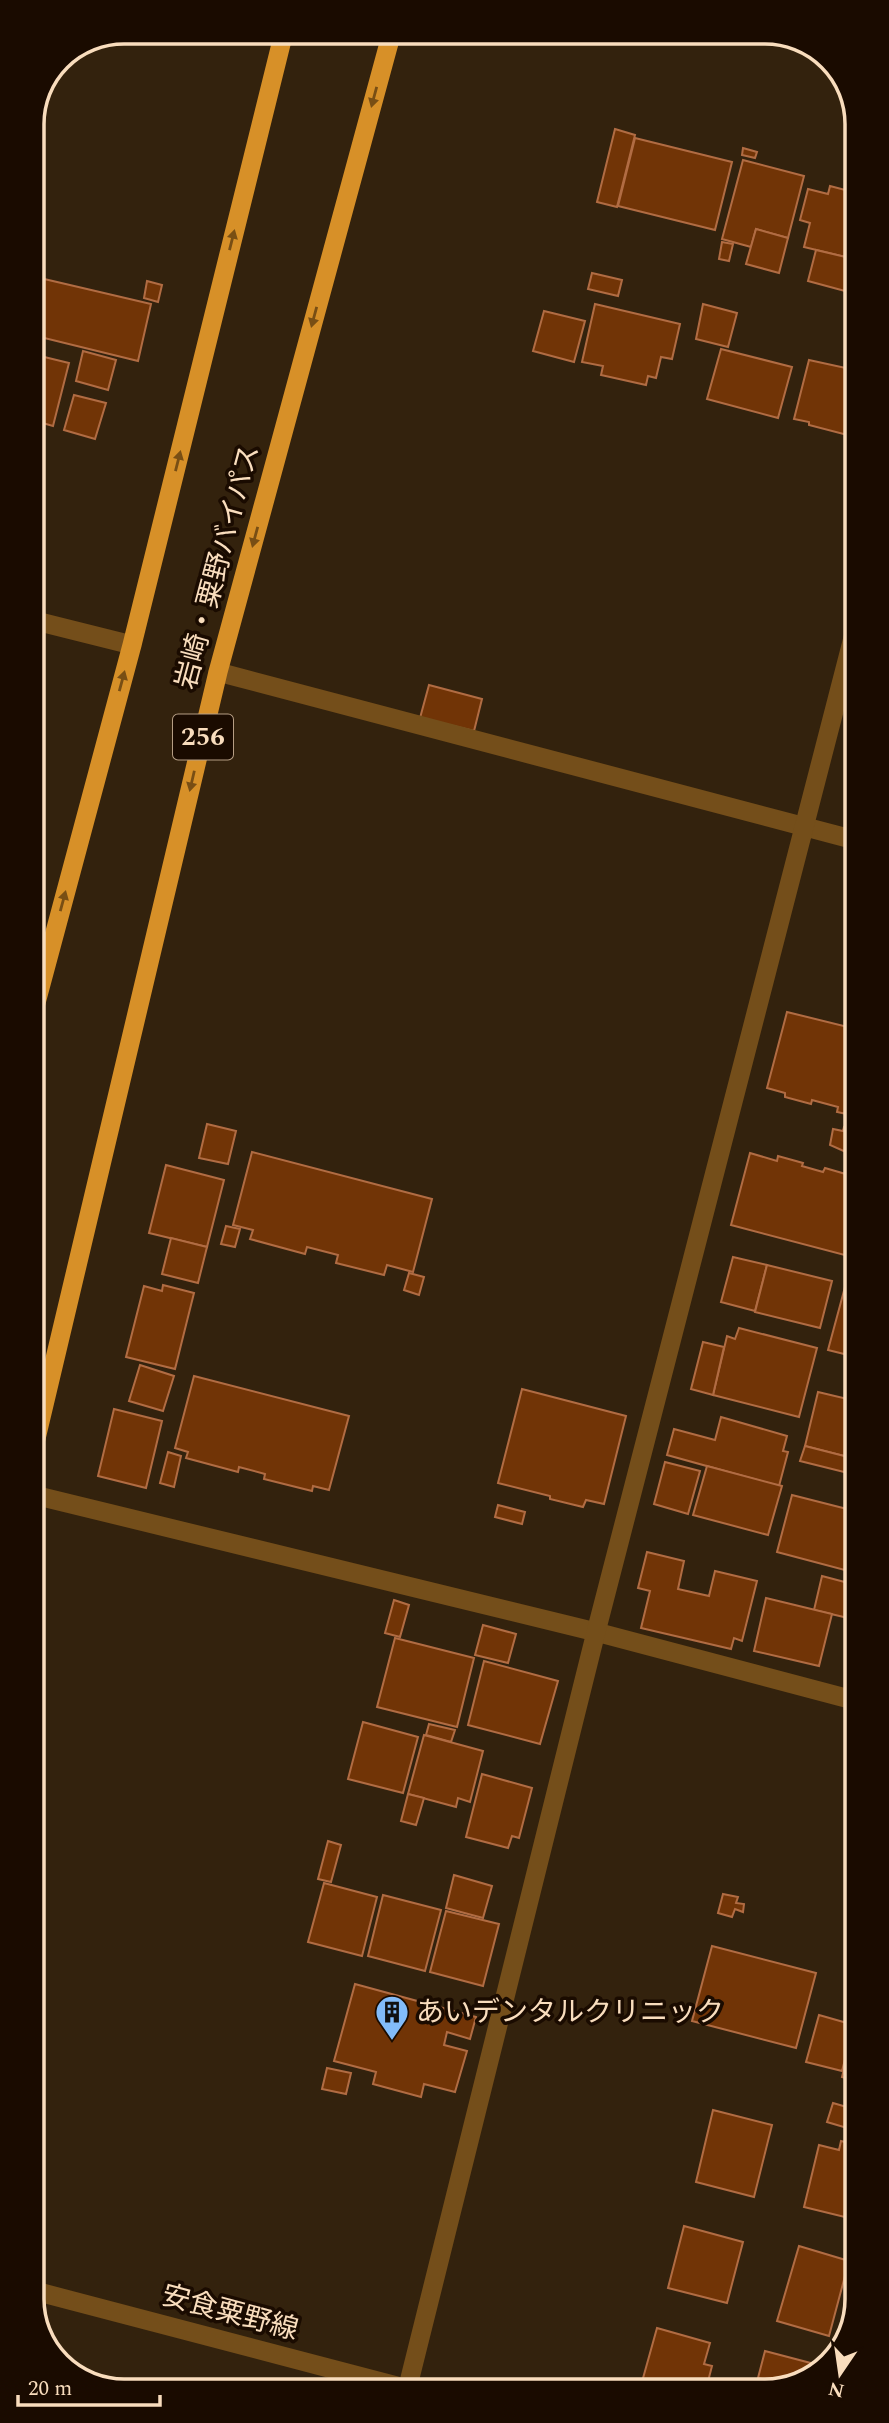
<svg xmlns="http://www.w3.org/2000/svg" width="889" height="2423" font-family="Spectral,'Noto Sans JP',serif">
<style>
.building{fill:#713406;stroke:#b16c43;stroke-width:2}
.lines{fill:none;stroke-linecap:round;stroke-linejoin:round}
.minor{stroke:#744e1a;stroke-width:19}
.secondary{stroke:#744e1a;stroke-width:19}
.trunk{stroke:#d79028;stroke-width:19}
.oneway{fill:#784e14}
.labels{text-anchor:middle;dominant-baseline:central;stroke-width:7;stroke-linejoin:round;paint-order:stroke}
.shield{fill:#1a0b00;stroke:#b69e84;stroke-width:2}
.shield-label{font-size:26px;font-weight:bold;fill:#f9ddbd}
.street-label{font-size:28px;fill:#f9ddbd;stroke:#1a0b00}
.poi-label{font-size:28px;fill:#f9ddbd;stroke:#1a0b00;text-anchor:start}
.rim{fill:none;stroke:#f9ddbd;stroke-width:3.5}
</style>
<rect width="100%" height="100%" fill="#33220d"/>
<!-- building -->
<g class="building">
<path d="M615 129 635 135 617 207 597 202Z"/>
<path d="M635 138 732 162 715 230 618 206Z"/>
<path d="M743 148 757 152 755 158 742 155Z"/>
<path d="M851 154 854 155V171L847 168Z"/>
<path d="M743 160 804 176 788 238 756 229 751 247 722 239Z"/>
<path d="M830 186 853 192 854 259 804 247 810 223 800 220 808 189 828 194Z"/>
<path d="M756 229 788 238 779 273 746 264Z"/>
<path d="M722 242 733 244 729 261 719 259Z"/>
<path d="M816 250 854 259 845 291 808 281Z"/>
<path d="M592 273 622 280 618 296 588 289Z"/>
<path d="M40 278 151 304 138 361 32 335V314Z"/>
<path d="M147 281 162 285 158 302 144 298Z"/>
<path d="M595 304 680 324 672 359 661 357 656 378 648 376 646 385 601 375 603 366 582 362Z"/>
<path d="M703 304 737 313 728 347 696 339Z"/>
<path d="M544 311 585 321 574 362 533 351Z"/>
<path d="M721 349 792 367 778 418 707 399Z"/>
<path d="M83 351 116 360 108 390 76 381Z"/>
<path d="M32 354 69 363 53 426 32 420Z"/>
<path d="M809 360 855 370V437L809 425V422L794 419Z"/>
<path d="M74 395 106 403 95 439 64 430Z"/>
<path d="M429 685 482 699 474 731 420 718Z"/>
<path d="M787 1012 856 1029V1116L837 1112 838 1107 812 1100 811 1104 785 1097V1093L767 1088Z"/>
<path d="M207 1124 236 1131 228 1164 199 1158Z"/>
<path d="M844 1127 852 1129 846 1152 830 1145 833 1129 843 1131Z"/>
<path d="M252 1152 432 1199 413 1272 387 1265 384 1275 336 1263 338 1255 307 1247 305 1254 250 1239 253 1230 233 1225Z"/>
<path d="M750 1153 777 1161 778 1156 803 1163 802 1166 823 1172 825 1168 849 1175 848 1179 856 1181V1258L731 1225Z"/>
<path d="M166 1165 224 1180 207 1247 149 1233Z"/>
<path d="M226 1226 240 1229 235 1247 221 1244Z"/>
<path d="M171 1238 207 1247 198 1283 162 1274Z"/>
<path d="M733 1257 767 1265 755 1311 721 1302Z"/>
<path d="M767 1265 832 1281 820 1328 755 1312Z"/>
<path d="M409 1273 424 1277 419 1295 404 1290Z"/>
<path d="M163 1285 194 1293 175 1369 126 1357 144 1286 162 1291Z"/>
<path d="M845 1287 856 1290V1357L828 1350Z"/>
<path d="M739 1328 817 1348 799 1417 713 1395 727 1336 735 1339Z"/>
<path d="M703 1342 724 1347 713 1395 691 1389Z"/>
<path d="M140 1365 174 1376 163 1411 129 1401Z"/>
<path d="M194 1376 349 1416 329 1490 313 1486 312 1491 264 1479 265 1474 239 1467 238 1472 186 1458 188 1452 175 1448Z"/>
<path d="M522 1389 626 1416 604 1504 586 1500 583 1507 550 1499V1496L498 1483Z"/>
<path d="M818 1392 856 1401V1459L805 1446Z"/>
<path d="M114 1409 162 1421 146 1488 98 1476Z"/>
<path d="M721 1417 787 1436 783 1451 788 1452 779 1486 667 1455 674 1429 715 1440Z"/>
<path d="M805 1446 856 1459V1475L800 1461Z"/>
<path d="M168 1452 181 1456 174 1487 160 1483Z"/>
<path d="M665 1462 700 1471 688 1514 654 1504Z"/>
<path d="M707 1466 782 1486 768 1535 693 1515Z"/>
<path d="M854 1479H856V1511L846 1508Z"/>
<path d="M792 1495 847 1509 845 1516 856 1519 854 1552 856 1553V1573L777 1552Z"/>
<path d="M498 1505 525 1512 522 1524 495 1517Z"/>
<path d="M647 1552 684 1561 678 1589 709 1596 715 1571 757 1581 742 1641 734 1638 731 1649 641 1628 650 1591 638 1588Z"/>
<path d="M822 1576 856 1585 848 1618 814 1610Z"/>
<path d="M766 1598 832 1614 819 1666 754 1651Z"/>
<path d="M394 1600 409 1605 400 1637 385 1633Z"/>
<path d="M483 1625 516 1634 508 1663 475 1655Z"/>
<path d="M395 1638 474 1658 457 1727 377 1707Z"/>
<path d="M484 1661 558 1681 540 1744 468 1725Z"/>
<path d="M363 1722 418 1737 403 1793 348 1779Z"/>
<path d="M429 1724 455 1730 451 1742 426 1735Z"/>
<path d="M424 1735 483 1751 470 1802 458 1798 456 1807 408 1794Z"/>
<path d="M482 1774 532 1788 519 1838 512 1836 508 1848 466 1837Z"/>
<path d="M408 1794 424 1798 416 1825 401 1821Z"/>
<path d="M328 1841 341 1845 331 1882 318 1879Z"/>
<path d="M454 1875 492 1886 483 1918 446 1908Z"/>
<path d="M324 1883 377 1897 362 1956 308 1942Z"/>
<path d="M723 1894 738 1897 736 1903 744 1904 743 1912 735 1909 732 1917 718 1913Z"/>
<path d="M383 1895 441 1910 425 1971 368 1956Z"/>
<path d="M446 1911 499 1924 483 1986 430 1972Z"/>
<path d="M712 1946 816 1973 796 2048 692 2021Z"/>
<path d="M355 1984 476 2017 470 2039 447 2032 444 2045 467 2051 455 2092 424 2084 421 2097 373 2084 376 2072 334 2061Z"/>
<path d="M819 2015 854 2025 842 2071 806 2062Z"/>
<path d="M856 2021 857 2022V2081L842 2077Z"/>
<path d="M327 2068 351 2073 346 2094 322 2089Z"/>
<path d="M833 2103 857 2110V2131L827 2122Z"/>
<path d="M713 2110 772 2125 754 2197 696 2182Z"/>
<path d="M841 2141 857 2145V2220L804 2207 819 2145 839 2150Z"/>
<path d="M684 2226 743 2242 727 2303 668 2288Z"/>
<path d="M799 2246 849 2261 829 2336 777 2321Z"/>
<path d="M657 2328 710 2343 704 2364 712 2366 706 2389H640Z"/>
<path d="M765 2351 822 2366 789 2388H761L763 2379 758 2378Z"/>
</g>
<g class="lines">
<!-- minor -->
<g class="minor">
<path d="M32 620 132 645"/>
<path d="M218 672 855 840"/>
<path d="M34 1495 596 1632 857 1701"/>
<path d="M407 2390 596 1632 855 630"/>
</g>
<!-- secondary -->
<path class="secondary" d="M35 2291 412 2390"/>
<!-- trunk -->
<g class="trunk">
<path d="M33 1014 132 645 284 32"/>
<path d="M34 1447 218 672 392 32"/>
</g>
</g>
<!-- one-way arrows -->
<defs><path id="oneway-solid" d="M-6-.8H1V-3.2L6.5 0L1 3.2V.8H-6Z" transform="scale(1.75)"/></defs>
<g class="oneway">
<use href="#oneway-solid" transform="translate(374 97) rotate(105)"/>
<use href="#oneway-solid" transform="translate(232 240) rotate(-76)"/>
<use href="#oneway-solid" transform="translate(314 317) rotate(105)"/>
<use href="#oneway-solid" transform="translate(178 461) rotate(-76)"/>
<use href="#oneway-solid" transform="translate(255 537) rotate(105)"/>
<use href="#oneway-solid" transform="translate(122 681) rotate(-75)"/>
<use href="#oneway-solid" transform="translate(192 781) rotate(103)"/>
<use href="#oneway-solid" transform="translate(63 901) rotate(-75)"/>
</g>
<!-- icons -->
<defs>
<symbol id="building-pin" viewBox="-11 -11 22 30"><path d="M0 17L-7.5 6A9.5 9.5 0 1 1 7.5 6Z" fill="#82bcfa" stroke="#1a0b00"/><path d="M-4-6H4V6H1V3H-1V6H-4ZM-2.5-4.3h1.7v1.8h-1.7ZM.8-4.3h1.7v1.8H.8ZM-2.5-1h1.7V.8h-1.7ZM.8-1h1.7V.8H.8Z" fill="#111"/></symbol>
</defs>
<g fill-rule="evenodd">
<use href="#building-pin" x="373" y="1993" width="38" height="52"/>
</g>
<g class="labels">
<!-- shield labels -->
<rect class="shield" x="173" y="714.5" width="60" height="45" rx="5"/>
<g class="shield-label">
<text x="203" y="737">256</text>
</g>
<!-- street labels -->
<g class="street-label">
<text transform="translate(218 567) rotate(-75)">岩崎・粟野バイパス</text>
<text transform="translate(230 2313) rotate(15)">安食粟野線</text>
</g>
<!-- poi labels -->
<g class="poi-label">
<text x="416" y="2012">あいデンタルクリニック</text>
</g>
</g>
<!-- crop -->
<path d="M0 0H889V2423H0ZM124 44H765A80 80 0 0 1 845 124V2299A80 80 0 0 1 765 2379H124A80 80 0 0 1 44 2299V124A80 80 0 0 1 124 44Z" fill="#1a0b00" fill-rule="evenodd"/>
<path class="rim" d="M124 44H765A80 80 0 0 1 845 124V2299A80 80 0 0 1 765 2379H124A80 80 0 0 1 44 2299V124A80 80 0 0 1 124 44Z"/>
<!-- north arrow -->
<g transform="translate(840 2374) rotate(193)" stroke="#1a0b00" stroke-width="5" paint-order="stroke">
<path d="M0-5L12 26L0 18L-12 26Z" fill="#f9ddbd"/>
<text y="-10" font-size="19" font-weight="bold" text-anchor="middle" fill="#f9ddbd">N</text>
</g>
<!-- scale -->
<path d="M18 2395v10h142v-10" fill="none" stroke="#f9ddbd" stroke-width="3.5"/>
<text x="28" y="2395" font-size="21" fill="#f9ddbd" stroke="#1a0b00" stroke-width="5" paint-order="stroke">20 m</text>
</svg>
